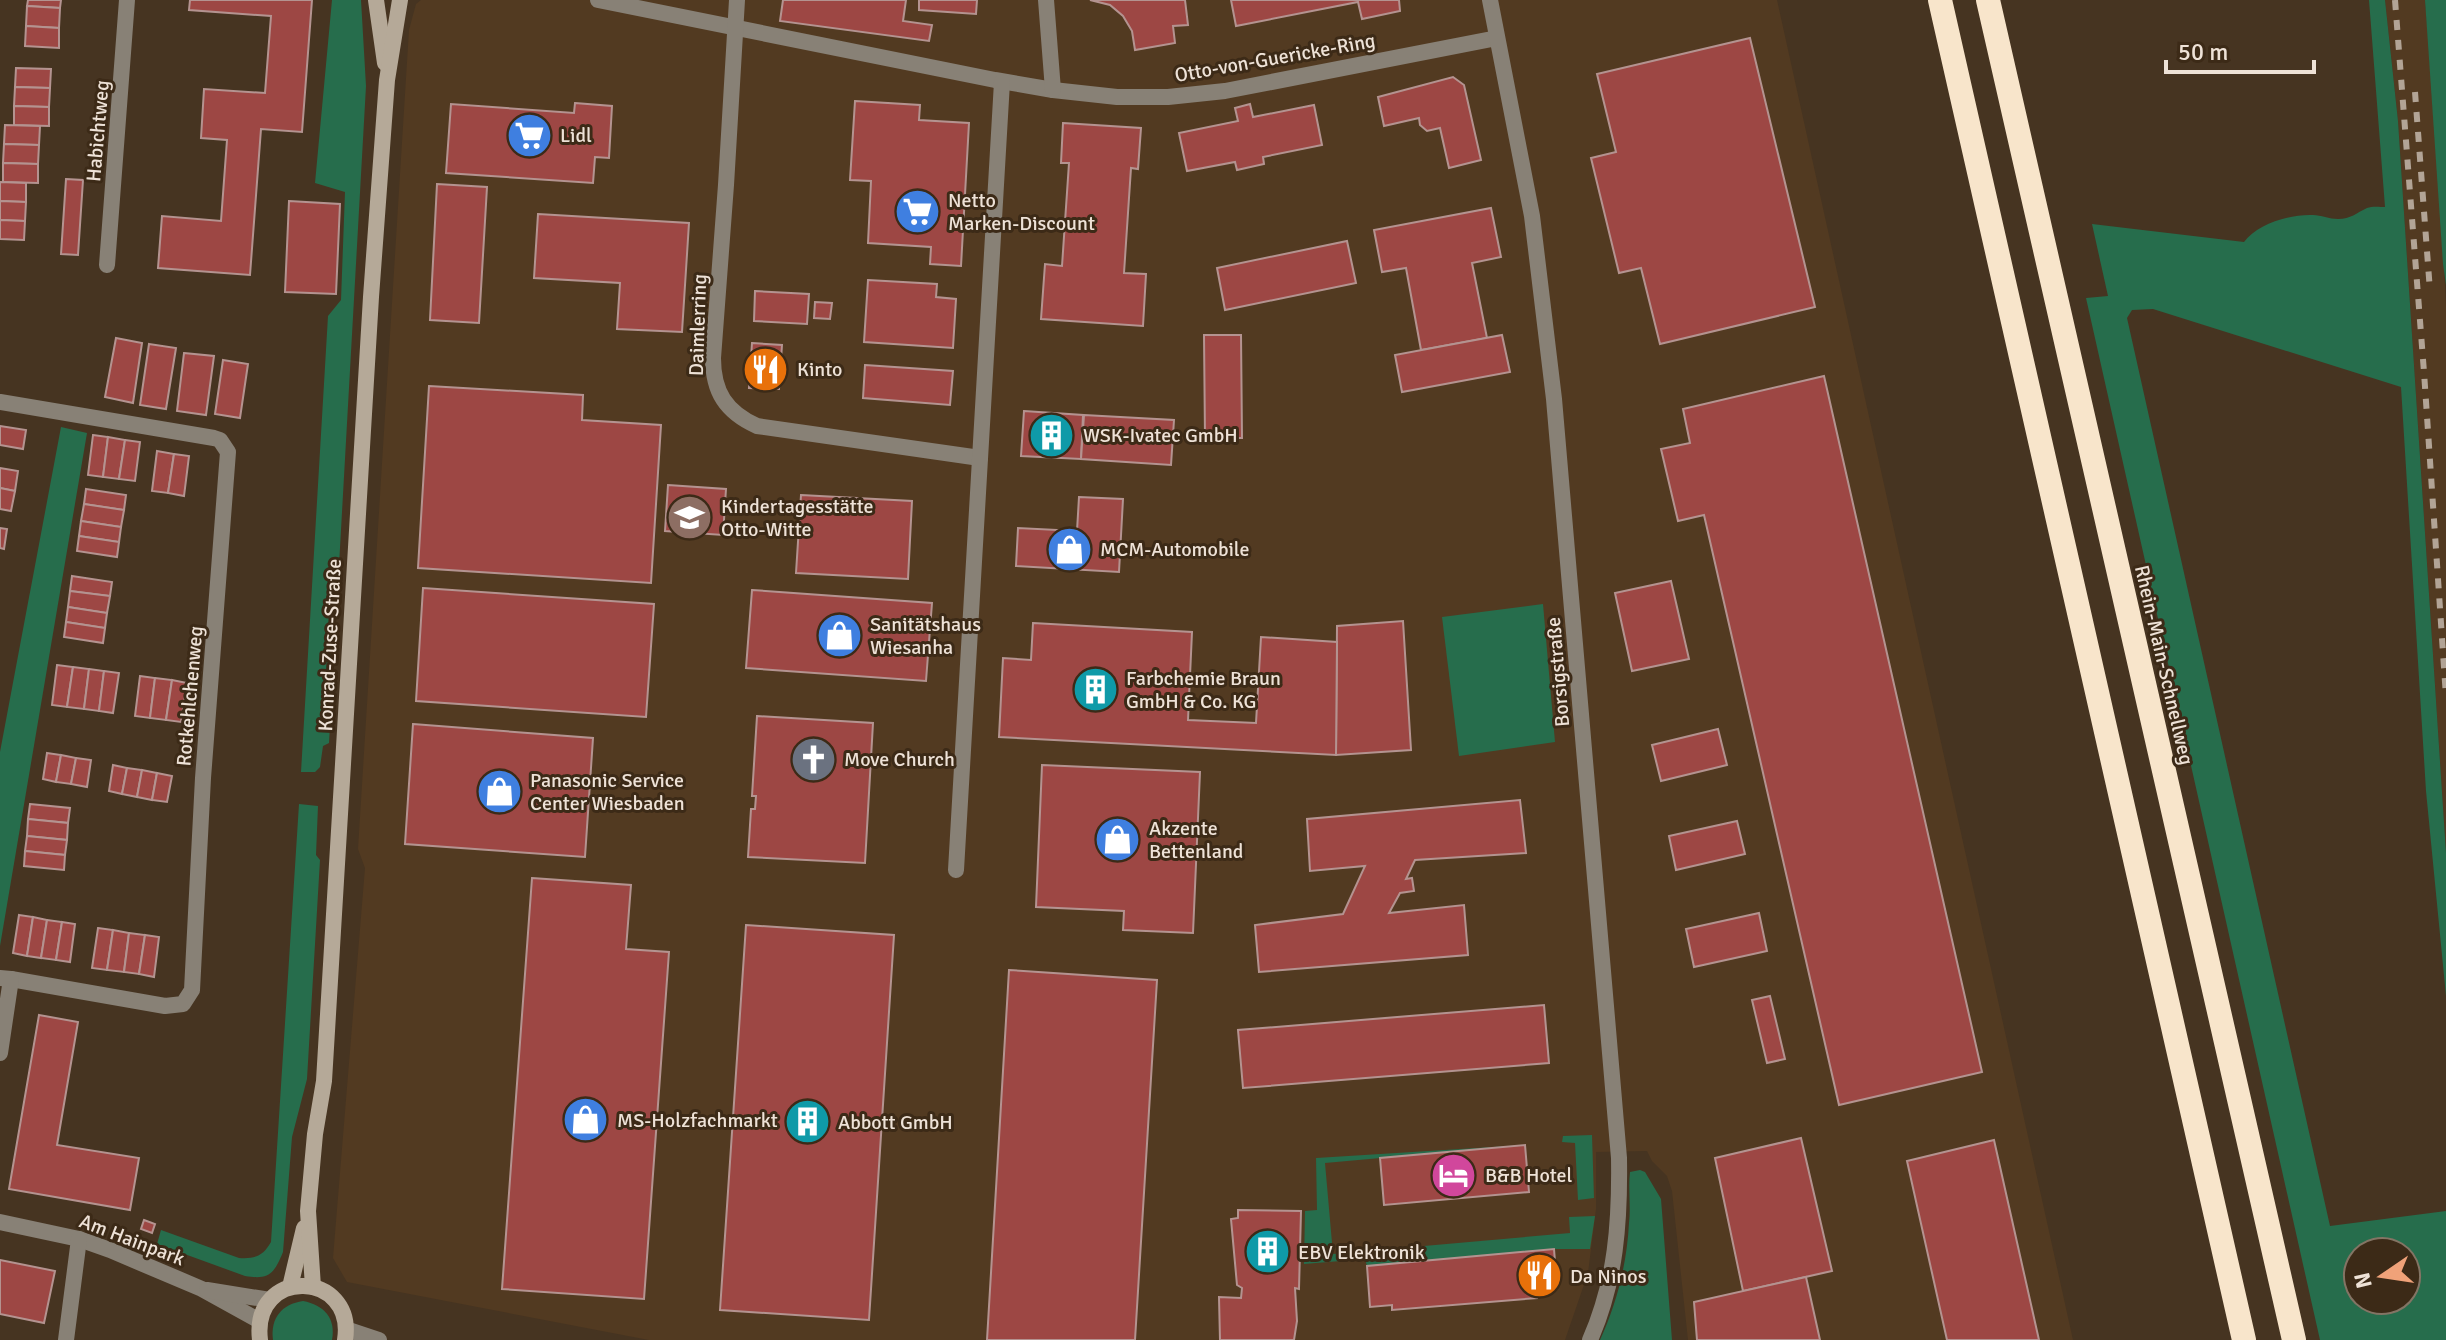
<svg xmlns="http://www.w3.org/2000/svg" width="2446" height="1340" font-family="Signika,sans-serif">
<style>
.built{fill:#523a21}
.green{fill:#266d4c;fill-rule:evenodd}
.building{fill:#9d4744;stroke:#b49390;stroke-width:2}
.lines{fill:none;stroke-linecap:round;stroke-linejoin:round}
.street{stroke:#888176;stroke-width:16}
.secondary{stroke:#b5a998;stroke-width:16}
.highway{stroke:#f8e5cb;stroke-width:24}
.rail{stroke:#b2a496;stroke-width:6;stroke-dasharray:10 10;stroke-linecap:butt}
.labels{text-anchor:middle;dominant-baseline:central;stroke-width:6;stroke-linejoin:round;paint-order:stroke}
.street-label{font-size:20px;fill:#eee2d7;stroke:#3c2a17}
.poi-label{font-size:20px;fill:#eee2d7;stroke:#3c2a17;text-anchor:start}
</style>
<rect width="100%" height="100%" fill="#463421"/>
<!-- built -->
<g class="built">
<path d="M421 0H1777L2073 1340H1688L1672 1191 1667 1176 1652 1161 1647 1151 1596 1152V1209L1588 1273 1565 1340H649L347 1282 333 1258 365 868 358 849 409 30 416 4Z"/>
<path d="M2385 0H2425L2440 188 2446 306V853L2398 121Z"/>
</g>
<!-- green -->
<g class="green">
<path d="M332 0H361L366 86 329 743 323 746 320 767 315 772H301L328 316 341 300 345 192 315 183Z"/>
<path d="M2369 0H2385L2398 121 2446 853V996L2426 791 2401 387 2153 309 2132 310 2127 318 2330 1226 2446 1211V1340H2320L2086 298 2108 296 2092 224 2244 242C2257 224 2290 214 2313 215 2321 215 2329 219 2338 219 2351 219 2356 213 2367 208 2372 206 2380 207 2385 207ZM2358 1252H2406V1300H2358Z"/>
<path d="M2425 0H2446V285L2443 264Z"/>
<path d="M61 427 87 433 0 946V752Z"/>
<path d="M1543 604 1555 742 1459 756 1442 617Z"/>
<path d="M299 804 318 806 316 855 320 860 307 1079 292 1137 283 1252C274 1274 269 1280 245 1276L157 1244 161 1230 239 1258C255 1259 263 1256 271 1242Z"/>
<path d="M1592 1135 1594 1198 1578 1200 1575 1143 1562 1142 1563 1136Z"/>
<path d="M1525 1145 1325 1163 1333 1254 1570 1233 1569 1217 1595 1216 1590 1249H1554L1367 1266 1365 1259 1304 1264 1305 1211 1317 1210 1316 1158Z"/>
<path d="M1640 1170 1645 1172 1661 1199 1672 1340H1600C1617 1303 1627 1263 1629 1223 1631 1206 1628 1189 1630 1172Z"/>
<path d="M303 1301C324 1305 336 1318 332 1340H273C270 1318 282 1304 303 1301Z"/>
</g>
<!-- building -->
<g class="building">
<path d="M28 0H61L60 8 27 6Z"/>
<path d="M190 0H312L302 132 261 129 250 275 158 268 162 216 221 221 227 140 201 138 204 89 265 93 271 16 189 10Z"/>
<path d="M783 0H906L903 21 932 25 929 41 780 21Z"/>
<path d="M919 0H977L976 14 919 10Z"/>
<path d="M1090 0H1185L1188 25 1173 26 1175 43 1135 50 1132 31 1123 16 1110 5Z"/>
<path d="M1231 0H1399L1400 11 1362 19 1358 2 1236 26Z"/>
<path d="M27 6 60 8 59 28 26 26Z"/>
<path d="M26 26 59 28V48L25 46Z"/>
<path d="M1750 38 1815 307 1660 344 1641 268 1619 273 1591 158 1616 152 1597 74Z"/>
<path d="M16 68 51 69 50 88 15 87Z"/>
<path d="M1453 77 1464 85 1481 160 1449 168 1440 128 1427 131 1420 125 1419 118 1384 126 1378 97Z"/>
<path d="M15 87 50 88 49 107 14 106Z"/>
<path d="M855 101 920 105 919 120 969 123 961 266 930 264 931 247 868 243 871 181 850 180Z"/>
<path d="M575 103 612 106 609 158 595 157 593 183 446 173 451 104 574 113Z"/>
<path d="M1250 104 1253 117 1314 105 1322 145 1263 157 1264 164 1237 170 1235 162 1187 171 1179 133 1238 121 1235 108Z"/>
<path d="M14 106 49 107V126L14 125Z"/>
<path d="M1063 123 1141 128 1138 169 1131 168 1124 273 1146 274 1143 326 1041 319 1045 264 1062 266 1069 163H1061Z"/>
<path d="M5 125 40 126 39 145 4 144Z"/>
<path d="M4 144 39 145 38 164 3 163Z"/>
<path d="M3 163 38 164V183L3 182Z"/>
<path d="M66 179 83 180 78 255 61 254Z"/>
<path d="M0 182 26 183V202L0 201Z"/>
<path d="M437 184 487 187 479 323 430 320Z"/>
<path d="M0 201 26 202 25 221 0 220Z"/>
<path d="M289 201 340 204 336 294 285 292Z"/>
<path d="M1491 208 1501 257 1472 263 1487 338 1421 350 1406 268 1382 272 1374 230Z"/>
<path d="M538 214 689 223 682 332 617 329 620 283 534 278Z"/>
<path d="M0 220 25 221 24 240 0 239Z"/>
<path d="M1347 241 1356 283 1225 310 1217 268Z"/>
<path d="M868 280 937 284 936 297 956 299 953 348 864 342Z"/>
<path d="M755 291 809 294 807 324 754 321Z"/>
<path d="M815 302 832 303 830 319 814 318Z"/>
<path d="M1204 335H1241L1242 438H1205Z"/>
<path d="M1502 335 1510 372 1402 392 1395 355Z"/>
<path d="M116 338 142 343 133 403 105 397Z"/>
<path d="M752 343 782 345 779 389 749 388Z"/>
<path d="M149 344 176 348 166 409 140 405Z"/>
<path d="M184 353 214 356 206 415 177 411Z"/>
<path d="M223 360 248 364 240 418 215 414Z"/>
<path d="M865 365 953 371 950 405 863 398Z"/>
<path d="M1824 376 1982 1072 1839 1105 1704 515 1678 521 1661 449 1690 443 1683 409Z"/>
<path d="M429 386 583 395 582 420 661 425 651 583 418 568Z"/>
<path d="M1024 411 1083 415 1081 459 1021 456Z"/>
<path d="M1084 415 1174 420 1171 465 1081 459Z"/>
<path d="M0 426 26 430 23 449 0 445Z"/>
<path d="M93 435 108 437 103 477 88 475Z"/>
<path d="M108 437 125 440 119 479 103 477Z"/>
<path d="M125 440 140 442 135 481 119 479Z"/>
<path d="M157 451 174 454 168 493 152 491Z"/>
<path d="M174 454 189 456 184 496 168 493Z"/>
<path d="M0 468 18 471 15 491 0 488Z"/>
<path d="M668 485 726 489 723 535 665 531Z"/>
<path d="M0 488 15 491 11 511 0 509Z"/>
<path d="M86 489 126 495 124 510 84 504Z"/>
<path d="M801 495 912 501 908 579 796 573Z"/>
<path d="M1079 497 1123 499 1119 572 1016 566 1018 528 1077 531Z"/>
<path d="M84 504 124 510 121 527 81 521Z"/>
<path d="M81 521 121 527 119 542 79 536Z"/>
<path d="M0 528 7 529 4 549 0 548Z"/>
<path d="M79 536 119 542 117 557 77 551Z"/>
<path d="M72 576 112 582 110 596 70 591Z"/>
<path d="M1671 581 1689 659 1632 671 1615 593Z"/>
<path d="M423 588 654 604 646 717 416 701Z"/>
<path d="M752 590 932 603 926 681 746 668Z"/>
<path d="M70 591 110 596 107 613 68 607Z"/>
<path d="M68 607 107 613 105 628 66 622Z"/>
<path d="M1403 621 1411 750 1336 755 1337 626Z"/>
<path d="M66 622 105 628 103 643 64 637Z"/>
<path d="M1033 623 1192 632 1188 720 1256 723 1261 637 1337 642 1336 755 999 737 1003 658 1031 660Z"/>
<path d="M57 665 73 667 67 707 52 705Z"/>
<path d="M73 667 89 669 84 709 67 707Z"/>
<path d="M89 669 104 671 99 711 84 709Z"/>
<path d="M104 671 119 673 113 713 99 711Z"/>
<path d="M140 676 155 678 150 718 135 716Z"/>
<path d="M155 678 172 680 166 720 150 718Z"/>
<path d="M172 680 187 683 181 722 166 720Z"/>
<path d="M757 716 873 723 865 863 748 857 751 809H755L756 796H752Z"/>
<path d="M413 724 593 738 585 857 405 844Z"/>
<path d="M1718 729 1727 765 1661 781 1652 745Z"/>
<path d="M47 753 61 755 56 782 43 779Z"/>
<path d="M61 755 76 758 71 784 56 782Z"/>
<path d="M76 758 91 760 87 787 71 784Z"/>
<path d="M113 765 127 768 122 794 109 791Z"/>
<path d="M1042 765 1200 772 1193 933 1123 930 1124 911 1036 907Z"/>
<path d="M127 768 142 770 137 797 122 794Z"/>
<path d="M142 770 157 773 152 800 137 797Z"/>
<path d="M157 773 172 776 167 802 152 800Z"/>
<path d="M1520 800 1526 853 1415 860 1406 879 1412 878 1414 891 1400 893 1389 913 1464 905 1468 955 1259 972 1255 925 1343 914 1365 866 1310 871 1307 819Z"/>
<path d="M30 804 70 808 68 823 28 819Z"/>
<path d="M28 819 68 823 67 840 27 836Z"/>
<path d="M1737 821 1745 854 1676 870 1669 836Z"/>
<path d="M27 836 67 840 65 855 25 851Z"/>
<path d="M25 851 65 855 64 870 24 866Z"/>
<path d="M532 878 631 885 626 949 669 952 644 1299 502 1289Z"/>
<path d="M1759 913 1767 951 1694 967 1686 929Z"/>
<path d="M19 915 33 917 27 956 13 953Z"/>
<path d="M33 917 47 920 41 958 27 956Z"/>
<path d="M47 920 62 922 56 960 41 958Z"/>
<path d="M62 922 75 924 70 962 56 960Z"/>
<path d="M746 925 894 935 869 1320 720 1310Z"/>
<path d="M98 928 113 930 107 970 92 968Z"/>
<path d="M113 930 129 933 124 972 107 970Z"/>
<path d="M129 933 145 935 139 974 124 972Z"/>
<path d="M145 935 159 937 154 977 139 974Z"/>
<path d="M1009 970 1157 980 1135 1340H987Z"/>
<path d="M1770 996 1785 1059 1767 1063 1752 1000Z"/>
<path d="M1544 1005 1549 1063 1243 1088 1238 1030Z"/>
<path d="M39 1015 78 1022 57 1145 139 1158 130 1210 9 1189Z"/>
<path d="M1801 1138 1832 1271 1743 1291 1715 1158Z"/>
<path d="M1994 1140 2039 1340H1947L1907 1161Z"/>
<path d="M1525 1145 1529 1192 1384 1205 1380 1158Z"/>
<path d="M1238 1210 1301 1211 1299 1289 1295 1288 1297 1321 1294 1340H1220L1219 1297 1241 1298 1242 1288 1237 1285 1231 1219 1238 1218Z"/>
<path d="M144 1220 155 1224 152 1233 141 1229Z"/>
<path d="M1554 1249 1557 1287 1536 1289 1537 1298 1392 1310V1305L1370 1307 1367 1266Z"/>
<path d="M0 1260 55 1271 44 1323 0 1314Z"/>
<path d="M1806 1277 1820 1340H1697L1694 1302Z"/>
</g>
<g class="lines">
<!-- street -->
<g class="street">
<path d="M598 0 995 80 1053 90 1117 97H1168L1225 91 1497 38"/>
<path d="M737 0 726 185 713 358C713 392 726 412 757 426L980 458"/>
<path d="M1046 0 1053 90"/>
<path d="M1490 0 1532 216 1554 399 1619 1158C1620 1222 1616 1281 1590 1340"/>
<path d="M107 265 127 0"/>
<path d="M0 402 214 438 220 440 228 452 203 778 192 990 183 1004 165 1006 11 979"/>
<path d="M956 870 1002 82"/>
<path d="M0 978 11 979 0 1053"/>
<path d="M0 1222 79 1239 110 1250 202 1289 260 1321"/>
<path d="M207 1290 270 1300"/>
<path d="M346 1329 379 1340"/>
<path d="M66 1340 79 1239"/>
</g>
<!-- secondary -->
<g class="secondary">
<path d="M376 0 385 63"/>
<path d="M290 1287 304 1228"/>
<path d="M313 1287 308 1211 315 1134 324 1081 371 297 387 80 400 0"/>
<path d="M260 1340C251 1266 356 1270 345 1340"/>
</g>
<!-- highway -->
<g class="highway">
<path d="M1940 0 2244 1340"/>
<path d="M1988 0 2294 1340"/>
</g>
<!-- rail -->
<g class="rail">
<path d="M2395 0 2424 372 2446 697"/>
<path d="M2415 92 2430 291"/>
</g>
</g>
<!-- icons -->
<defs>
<symbol id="supermarket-disc" viewBox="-11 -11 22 22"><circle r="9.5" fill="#3f7fe0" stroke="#3c2a17"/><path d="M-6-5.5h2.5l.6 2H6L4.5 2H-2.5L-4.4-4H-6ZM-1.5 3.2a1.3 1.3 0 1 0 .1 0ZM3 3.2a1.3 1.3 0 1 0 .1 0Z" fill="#fff"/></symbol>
<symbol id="restaurant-disc" viewBox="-11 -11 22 22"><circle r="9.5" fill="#e8710a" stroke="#3c2a17"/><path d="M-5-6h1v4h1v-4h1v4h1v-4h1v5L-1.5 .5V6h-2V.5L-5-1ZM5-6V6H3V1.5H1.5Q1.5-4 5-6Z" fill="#fff"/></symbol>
<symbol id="building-disc" viewBox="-11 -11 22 22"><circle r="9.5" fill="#0f9aa8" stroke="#3c2a17"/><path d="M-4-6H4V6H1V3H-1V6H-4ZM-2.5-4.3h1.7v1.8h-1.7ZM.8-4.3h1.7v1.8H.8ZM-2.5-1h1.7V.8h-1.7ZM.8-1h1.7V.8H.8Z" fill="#fff"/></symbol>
<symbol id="school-disc" viewBox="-11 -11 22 22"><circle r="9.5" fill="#8d6e63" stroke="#3c2a17"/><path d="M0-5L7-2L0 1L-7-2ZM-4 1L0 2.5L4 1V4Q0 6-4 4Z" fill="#fff"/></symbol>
<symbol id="shop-disc" viewBox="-11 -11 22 22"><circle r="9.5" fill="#3f7fe0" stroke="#3c2a17"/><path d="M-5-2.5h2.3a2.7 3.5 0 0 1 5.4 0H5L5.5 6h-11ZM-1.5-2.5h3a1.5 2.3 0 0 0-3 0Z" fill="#fff"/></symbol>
<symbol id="church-disc" viewBox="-11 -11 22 22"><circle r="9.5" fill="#6b7280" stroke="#3c2a17"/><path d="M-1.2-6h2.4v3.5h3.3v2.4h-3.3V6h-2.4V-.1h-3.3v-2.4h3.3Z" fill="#fff"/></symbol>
<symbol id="hotel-disc" viewBox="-11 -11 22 22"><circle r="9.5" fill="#d1479c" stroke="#3c2a17"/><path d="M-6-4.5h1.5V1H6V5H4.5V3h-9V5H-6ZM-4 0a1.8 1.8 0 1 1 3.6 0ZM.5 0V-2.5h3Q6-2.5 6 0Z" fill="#fff"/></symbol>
</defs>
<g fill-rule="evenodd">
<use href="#supermarket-disc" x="504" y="110" width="51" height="51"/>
<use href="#supermarket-disc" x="892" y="186" width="51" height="51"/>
<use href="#restaurant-disc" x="740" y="344" width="51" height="51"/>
<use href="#building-disc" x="1026" y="410" width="51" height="51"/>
<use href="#school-disc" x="664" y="492" width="51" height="51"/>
<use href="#shop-disc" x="1044" y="524" width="51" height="51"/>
<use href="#shop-disc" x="814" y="610" width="51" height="51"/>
<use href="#building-disc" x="1070" y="664" width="51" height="51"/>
<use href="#church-disc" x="788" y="734" width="51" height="51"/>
<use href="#shop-disc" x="474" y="766" width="51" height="51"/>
<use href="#shop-disc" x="1092" y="814" width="51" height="51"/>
<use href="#shop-disc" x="560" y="1094" width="51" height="51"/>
<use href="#building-disc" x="782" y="1096" width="51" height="51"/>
<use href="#hotel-disc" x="1428" y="1150" width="51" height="51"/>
<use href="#building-disc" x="1242" y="1226" width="51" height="51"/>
<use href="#restaurant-disc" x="1514" y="1250" width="51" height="51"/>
</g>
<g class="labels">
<!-- street labels -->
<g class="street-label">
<text transform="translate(1275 58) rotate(-10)">Otto-von-Guericke-Ring</text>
<text transform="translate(98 131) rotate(-85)">Habichtweg</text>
<text transform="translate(698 325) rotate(-88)">Daimlerring</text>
<text transform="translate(330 645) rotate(-87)">Konrad-Zuse-Straße</text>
<text transform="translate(2164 665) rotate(77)">Rhein-Main-Schnellweg</text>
<text transform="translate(1558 672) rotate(-95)">Borsigstraße</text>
<text transform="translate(190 696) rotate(-85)">Rotkehlchenweg</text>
<text transform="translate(132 1240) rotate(21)">Am Hainpark</text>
</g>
<!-- poi labels -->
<g class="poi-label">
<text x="560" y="135">Lidl</text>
<text x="948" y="200">Netto<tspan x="948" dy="23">Marken-Discount</tspan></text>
<text x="797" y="369">Kinto</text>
<text x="1083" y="435">WSK-Ivatec GmbH</text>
<text x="721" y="506">Kindertagesstätte<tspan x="721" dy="23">Otto-Witte</tspan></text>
<text x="1100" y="549">MCM-Automobile</text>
<text x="870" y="624">Sanitätshaus<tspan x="870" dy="23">Wiesanha</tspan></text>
<text x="1126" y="678">Farbchemie Braun<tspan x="1126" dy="23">GmbH &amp; Co. KG</tspan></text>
<text x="844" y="759">Move Church</text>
<text x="530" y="780">Panasonic Service<tspan x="530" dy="23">Center Wiesbaden</tspan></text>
<text x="1149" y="828">Akzente<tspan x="1149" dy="23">Bettenland</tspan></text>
<text x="617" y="1120">MS-Holzfachmarkt</text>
<text x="838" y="1122">Abbott GmbH</text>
<text x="1485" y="1175">B&amp;B Hotel</text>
<text x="1298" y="1252">EBV Elektronik</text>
<text x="1570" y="1276">Da Ninos</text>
</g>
</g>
<!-- north arrow -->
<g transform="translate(2382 1276) rotate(257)"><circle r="38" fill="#3c2a17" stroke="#837464" stroke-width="2"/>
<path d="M0-6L14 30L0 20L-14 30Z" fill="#f0a279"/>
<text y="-12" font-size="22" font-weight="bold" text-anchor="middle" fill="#eee2d7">N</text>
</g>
<!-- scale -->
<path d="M2166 60v12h148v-12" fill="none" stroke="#eee2d7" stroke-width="4"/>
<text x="2178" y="60" font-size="24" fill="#eee2d7" stroke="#3c2a17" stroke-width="6" paint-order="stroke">50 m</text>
</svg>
